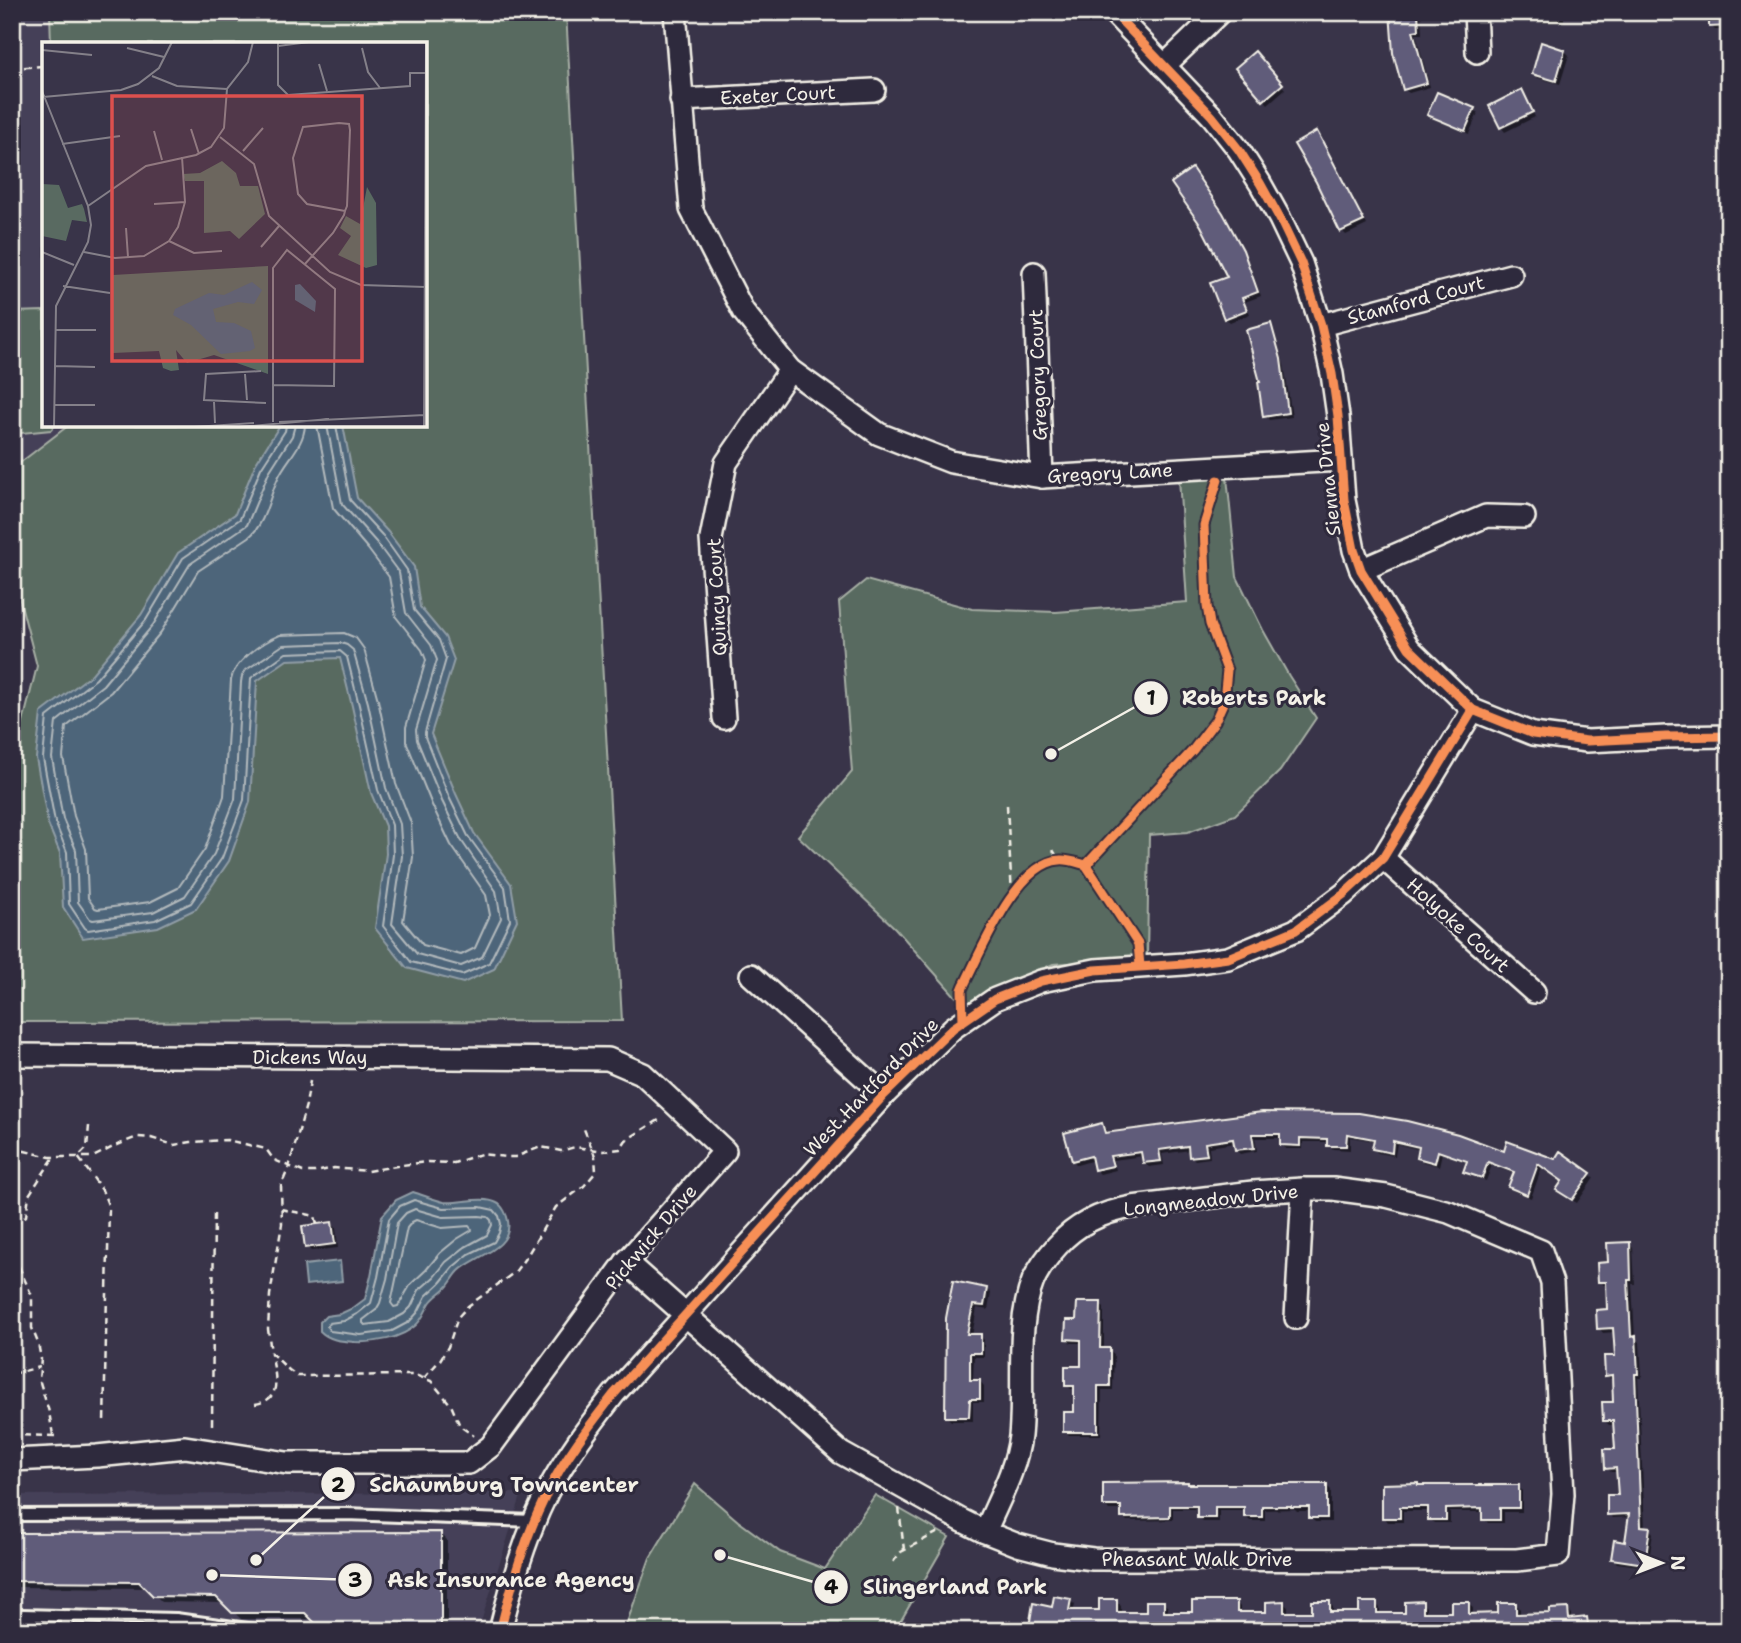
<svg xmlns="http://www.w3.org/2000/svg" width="1741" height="1643" font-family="'Shantell Sans',sans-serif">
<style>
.built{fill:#454058}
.green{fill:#596a61;stroke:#a6aea4;stroke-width:2}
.water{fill:#4e657a;stroke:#909da6;stroke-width:2}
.shadow{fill:#0007}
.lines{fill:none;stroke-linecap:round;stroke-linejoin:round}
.shore{stroke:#b2b9bc;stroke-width:2}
.building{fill:#615c7a;stroke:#f4f1e8;stroke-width:2}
.service-casing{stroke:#f4f1e8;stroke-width:16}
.minor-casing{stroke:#f4f1e8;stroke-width:26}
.path{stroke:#f4f1e8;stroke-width:2.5;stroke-dasharray:7 5;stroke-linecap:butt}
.service{stroke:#2f2a3d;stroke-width:10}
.minor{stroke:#2f2a3d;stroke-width:21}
.cycleway-casing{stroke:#2f2a3d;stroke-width:13}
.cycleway{stroke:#f78f57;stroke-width:9}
.labels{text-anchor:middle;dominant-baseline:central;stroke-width:6;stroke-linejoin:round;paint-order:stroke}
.street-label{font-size:19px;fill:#f4f1e8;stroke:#2f2a3d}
.inset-road{fill:none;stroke:#848089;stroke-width:2}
.view{fill:#dc504e;fill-opacity:0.15;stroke:#dc504e;stroke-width:3.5}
.inset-edge{fill:none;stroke:#f4f1e8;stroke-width:3.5}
.leader{fill:none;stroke:#f4f1e8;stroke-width:2.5}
.callout-dot{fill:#f4f1e8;stroke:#2f2a3d;stroke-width:2.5}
.mark-label{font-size:21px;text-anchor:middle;font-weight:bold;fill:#111}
.callout-label{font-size:21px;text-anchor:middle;font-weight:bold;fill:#f4f1e8;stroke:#2f2a3d;stroke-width:6;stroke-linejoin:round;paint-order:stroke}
</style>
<rect width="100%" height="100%" fill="#393449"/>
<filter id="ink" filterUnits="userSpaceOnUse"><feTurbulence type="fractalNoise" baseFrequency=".0143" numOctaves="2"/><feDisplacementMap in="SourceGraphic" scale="14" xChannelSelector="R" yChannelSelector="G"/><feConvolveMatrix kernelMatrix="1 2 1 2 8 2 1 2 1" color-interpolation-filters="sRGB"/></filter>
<g filter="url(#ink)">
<!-- built -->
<g class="built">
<path d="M12 12H50L51 44H44V425H69L12 507Z"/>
<path d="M522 1493 480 1625V1631H12V1495Z"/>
</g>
<!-- green -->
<g class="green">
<path d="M50 12H566L622 1021 12 1022V767L37 666 12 570V469L69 425H425V44H51Z"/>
<path d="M44 311V425H55L51 430 12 434V312Z"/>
<path d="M1226 467 1237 577 1263 630 1289 676 1316 718 1280 771 1235 815 1188 832 1149 835 1147 958 1053 964 963 1005 895 928 798 836 852 772 839 602 866 580 972 609 1056 612 1187 602 1179 478Z"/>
<path d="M695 1484 738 1521 780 1552 825 1569 875 1495 949 1537 899 1624 911 1631H624L650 1558Z"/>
</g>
<!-- water -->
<g class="water">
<path d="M280 425H343L357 498 388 532 414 567 420 607 445 637 454 660 431 734 456 794 474 833 511 884 517 920 494 969 463 983 407 968 375 928 386 854 385 826 371 793 352 706 340 658 287 660 257 681 250 802 229 861 196 909 158 927 83 938 63 907 60 853 48 824 36 758 41 713 91 675 141 615 178 553 235 514 255 465Z"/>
<path d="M413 1192C423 1195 434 1200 444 1202 460 1204 482 1195 497 1203 503 1206 507 1215 508 1221 513 1249 475 1256 459 1271 454 1276 451 1283 446 1288 441 1293 434 1297 430 1303 425 1311 423 1319 416 1325 401 1339 374 1343 355 1342 342 1341 330 1341 320 1331V1322L326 1316 340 1314 353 1308 365 1299 371 1276 382 1216 396 1200Z"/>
<path d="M340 1261 342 1281 306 1285 304 1265Z"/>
</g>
<!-- shadow -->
<g class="shadow">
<path d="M1392 12H1421L1422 34H1416L1430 87 1409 93 1404 89Z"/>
<path d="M1537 12H1564V22L1542 23 1537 19Z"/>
<path d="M1729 12V30H1715L1711 26Z"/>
<path d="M1565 51 1569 55 1560 84 1538 78 1534 74Z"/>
<path d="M1258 57 1285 89 1268 104 1237 68Z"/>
<path d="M1521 92 1525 96 1535 117 1505 132 1501 127 1491 106Z"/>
<path d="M1474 109 1478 113 1469 134 1433 118 1429 114Z"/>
<path d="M1317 134 1321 138 1367 225 1346 235 1342 231Z"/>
<path d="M1196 175 1227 219 1246 256 1261 296 1245 302 1250 314 1230 322 1225 318 1230 277Z"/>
<path d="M1270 325 1274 330 1284 365 1292 417 1269 420 1265 416Z"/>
<path d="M1262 1113 1505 1153 1590 1174 1594 1178 1577 1203 1562 1194 1564 1181 1542 1167 1531 1198 1514 1191 1510 1187 1515 1174 1492 1165 1486 1181 1470 1175 1465 1171 1468 1163 1442 1153 1439 1166 1423 1162 1419 1157 1421 1150 1397 1144 1395 1156 1378 1153 1374 1149 1375 1141 1350 1137V1150L1333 1149 1329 1145V1142H1303V1149H1286L1282 1145V1138H1255L1257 1151 1240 1154 1236 1150 1235 1143 1209 1147 1210 1158 1195 1160 1191 1156 1190 1150 1162 1154 1164 1165 1149 1167 1144 1163V1156L1113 1160 1116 1170 1100 1174 1096 1170 1094 1160 1077 1165 1073 1161 1101 1125 1106 1129 1107 1135Z"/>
<path d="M332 1224 336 1228 338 1248 311 1251 307 1247Z"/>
<path d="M1629 1244 1633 1248 1635 1284H1632L1635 1338 1640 1342 1642 1378H1638L1645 1528H1649L1653 1533 1648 1567 1617 1563 1613 1559 1626 1544 1630 1517 1613 1518 1609 1514 1619 1496 1618 1472H1611L1607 1468 1617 1450 1615 1425H1609L1605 1421 1615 1403 1614 1379H1611L1607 1375 1617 1357 1615 1332 1603 1333 1599 1328 1609 1311 1608 1285H1604L1600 1281 1610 1264Z"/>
<path d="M986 1289 991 1293 988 1310 977 1308 972 1336H980L984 1340V1357H974L973 1381H980L984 1386V1402H973V1421H951L947 1417 948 1318Z"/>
<path d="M1100 1304 1104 1308V1350H1109L1114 1354 1113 1390H1102L1101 1435H1069L1065 1431 1076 1414V1389H1071L1067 1385 1082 1368 1083 1343H1071L1067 1339 1078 1322Z"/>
<path d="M1326 1485 1331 1490V1522H1315L1311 1518V1511H1297L1295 1509 1265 1510V1521H1250L1246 1517V1511H1219V1522H1203L1199 1518V1509H1173V1520L1127 1521 1123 1517V1510H1109L1105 1506Z"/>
<path d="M1384 1485 1518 1487 1522 1491V1512H1504V1523H1488L1484 1519V1512H1450V1523H1434L1430 1519V1511H1403V1522H1388L1384 1517Z"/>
<path d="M440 1533 447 1540V1631H326L314 1619H241L224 1603 162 1602 148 1588 12 1587V1535Z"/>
<path d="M1070 1600 1075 1605 1073 1612H1101L1116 1601 1121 1605V1614H1148L1163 1603 1168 1607V1614H1194L1236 1602 1240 1607V1614H1268L1283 1603 1288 1607V1614H1314L1329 1603 1333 1607V1614H1361L1376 1604 1380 1608V1615H1407L1422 1603 1426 1607V1614H1453L1468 1604 1473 1608V1615H1500L1516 1604 1520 1609V1615H1552L1567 1609 1572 1614V1620L1587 1619 1591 1623 1592 1631H1038L1031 1626 1053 1609Z"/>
</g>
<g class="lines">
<!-- shore -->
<g class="shore">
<path d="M286 425 285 431 261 468 240 519 183 558 146 620 96 679 47 717 43 758 55 822 67 852 69 904 85 928 88 930 155 920 191 903 222 858 244 800 251 678 286 653 340 651 347 657 359 705 378 790 392 825 393 855 383 926 411 962 462 975 489 963 510 920 505 887 468 836 449 797 425 737V732L446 659 439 640 414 610 407 570 383 536 350 500 336 425"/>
<path d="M295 425 292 436 269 472 247 525 190 564 153 625 103 685 56 722 52 758 63 819 76 850 78 902 90 919 93 920 153 912 185 896 214 854 235 799 241 682 242 676 246 670 283 645 341 643 347 645 353 650 368 703 386 788 400 824 402 856 392 924 417 954 461 966 482 957 501 918 496 891 461 840 442 801 417 740 416 730 437 660 431 645 406 613 399 573 376 542 342 504 327 425"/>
<path d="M305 425C304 446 286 460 278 478 269 497 266 523 249 537L198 571 161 632 111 692 66 727 63 757 74 816 86 849 88 898 95 908 98 909 150 902 178 888 205 849 224 796 231 680C234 661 263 642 280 635L344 633 356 638 364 649 378 700 396 784 411 823 413 857 403 921 423 945 461 955 475 948 490 915 486 895 451 845 432 805 406 741V727L426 660 422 650 396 617 389 577 368 549 333 508 317 425"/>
<path d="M414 1200 443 1208 480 1207 494 1210 499 1216 501 1224 499 1233 494 1242 469 1254 453 1267 440 1283 426 1296 418 1312 409 1322 392 1331 361 1335 330 1331 327 1327 329 1323 344 1321 357 1314 371 1303 378 1277 389 1219 400 1206Z"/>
<path d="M415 1209 443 1217 479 1216 488 1217 491 1220 492 1225 487 1235 465 1247 446 1262 434 1277 419 1290 411 1307 404 1314 389 1322 365 1325 363 1323V1320L376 1310 380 1303 387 1279 397 1223 406 1213Z"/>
<path d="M416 1220 442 1228 469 1226 472 1230 457 1239 440 1253 426 1270 411 1284 398 1306 394 1307 391 1303 407 1228 412 1222Z"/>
</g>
</g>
<!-- building -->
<g class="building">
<path d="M1390 12H1418L1419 30 1413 31 1427 83 1403 90 1393 53Z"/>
<path d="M1709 12H1729V26L1709 27Z"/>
<path d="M1541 42 1565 50 1556 81 1532 74Z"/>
<path d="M1255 51 1283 84 1263 101 1235 68Z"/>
<path d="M1522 89 1533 112 1500 128 1489 106Z"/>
<path d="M1437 92 1475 108 1465 131 1427 115Z"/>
<path d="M1317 131 1364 221 1340 232 1316 182 1294 144Z"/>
<path d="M1192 168 1223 213 1243 250 1258 292 1242 298 1247 310 1224 319 1210 283 1227 277 1201 226 1171 183Z"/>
<path d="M1271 323 1281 359 1288 413 1263 417 1258 382H1260L1246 330Z"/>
<path d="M1262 1112 1359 1113 1407 1121 1458 1134 1504 1151 1507 1141 1555 1159 1560 1151 1591 1173 1572 1200 1556 1190 1562 1181 1538 1164 1527 1195 1508 1187 1514 1172 1488 1162 1482 1178 1463 1172 1467 1161 1438 1151 1435 1163 1417 1158 1419 1147 1393 1141 1392 1153 1372 1149 1374 1139 1347 1134 1346 1146H1327V1139L1300 1138V1146L1280 1145V1134H1252L1254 1148 1235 1150 1233 1139 1205 1143 1207 1155 1189 1157 1188 1146 1159 1150 1161 1161 1143 1163 1141 1152 1110 1156 1113 1166 1094 1170 1091 1156 1072 1161 1064 1133 1102 1123 1105 1133Z"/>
<path d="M332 1222 335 1244 305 1248 302 1226Z"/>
<path d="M1630 1242 1631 1280H1628L1631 1337 1636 1336 1638 1374H1635L1641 1526 1650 1527 1645 1564 1611 1559 1614 1540 1625 1542 1629 1514 1607 1515V1495H1618L1616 1468 1605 1469 1604 1449H1615L1613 1421H1603L1602 1402H1613L1612 1375 1605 1376 1604 1356H1615L1613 1328 1597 1329 1596 1310 1607 1309 1606 1282H1598L1597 1263 1608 1262 1607 1243Z"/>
<path d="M953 1281 987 1288 984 1306 973 1305 967 1334H981V1353H970V1380H980V1399H970L969 1417H945L946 1318Z"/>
<path d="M1077 1302H1101L1100 1348H1110V1386H1098V1432H1063V1412H1074V1386H1065V1366H1081V1340L1065 1339 1066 1320H1076Z"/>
<path d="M1188 1482V1484H1327V1518H1309V1507H1291V1506H1262V1517H1244V1507H1215V1518H1197V1506H1170V1517L1121 1518V1506H1103V1483Z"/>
<path d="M1418 1483V1485H1519V1508H1500V1520H1482V1508L1446 1509V1520H1428V1507H1400V1518H1382V1484Z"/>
<path d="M441 1532V1631H323L305 1613H232L216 1597 153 1596 139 1582 12 1581V1533Z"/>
<path d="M1054 1596 1071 1599 1069 1610H1099V1599H1117V1612H1146V1601H1164V1612H1192V1601H1237V1612H1266V1602L1284 1601V1612H1312V1601H1330V1612H1359V1602H1377V1613H1405V1602L1423 1601V1612H1451V1602H1469V1614L1498 1613V1603H1516V1614L1550 1613V1609L1568 1608 1569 1619 1587 1617 1589 1631H1052L1029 1627 1033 1603 1052 1607Z"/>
</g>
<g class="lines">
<defs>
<g id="service">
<path d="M12 1515 347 1514 534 1521"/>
<path d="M12 1616 23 1615 176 1619 262 1631"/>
<path d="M67 1631V1616"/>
</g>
<g id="minor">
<path d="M675 12 691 209 743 311 790 370 879 434 951 462 1042 477 1341 460"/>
<path d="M1113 12 1212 116 1239 150 1260 183 1280 219 1301 263 1321 325 1332 374 1338 416 1344 500 1354 550 1361 570 1409 648 1473 710 1533 734 1587 741 1666 737 1729 736"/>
<path d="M1475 12 1477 52"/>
<path d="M1164 66 1220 12"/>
<path d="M681 100 874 90"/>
<path d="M1034 273 1042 477"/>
<path d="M1321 325 1511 275"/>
<path d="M1361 570 1486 516 1524 517"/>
<path d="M724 718 711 539 726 463 790 370"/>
<path d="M1383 858 1534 992"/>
<path d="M751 975 884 1095"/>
<path d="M12 1055 608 1059 643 1074 725 1151 626 1262 491 1446 469 1463H287L185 1447 97 1456 12 1460"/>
<path d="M626 1262 841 1453 961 1520 985 1532 1018 1545 1053 1554 1093 1559 1517 1560 1558 1555 1563 1494 1552 1283 1541 1251 1449 1212 1386 1196 1333 1189H1303L1253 1192 1132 1207C1103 1212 1077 1223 1057 1246 1048 1256 1039 1268 1033 1281 1015 1326 1025 1388 1020 1436 1016 1470 998 1501 985 1532"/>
<path d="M1296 1318 1303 1189"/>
<path d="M500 1631C512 1583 525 1537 547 1493 565 1457 590 1425 614 1394L884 1095 953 1028 995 999 1041 981 1095 970 1184 964 1228 958 1296 930 1344 894 1383 858 1473 710"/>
</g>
</defs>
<!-- service casing -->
<use href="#service" class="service-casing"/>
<!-- minor casing -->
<use href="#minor" class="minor-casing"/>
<!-- path -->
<g class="path">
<path d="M12 68 44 66"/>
<path d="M1007 805 1012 896"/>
<path d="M1053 850 1059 860"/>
<path d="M310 1081 306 1105 289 1167 281 1186 282 1224 270 1295 268 1329 271 1353 289 1370 297 1376 415 1375 431 1381 451 1405 460 1426 474 1436"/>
<path d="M89 1126 87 1148 78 1157 102 1190 109 1207 104 1423"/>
<path d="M12 1148 50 1157H93L115 1146 137 1137 151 1138 174 1145 191 1142 227 1140 266 1149 274 1160 303 1172H315L334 1168 367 1171 402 1165 427 1162 454 1163 481 1154 506 1157H515L541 1147 561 1151 575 1147 604 1151 620 1149 626 1140 659 1120"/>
<path d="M281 1209 315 1216 317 1224"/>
<path d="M12 1374 40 1367"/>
<path d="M424 1378 440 1360 448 1347 458 1317 468 1306 515 1272 528 1254 556 1207 584 1186 596 1172 595 1156 584 1129"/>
<path d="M255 1404C284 1400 275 1374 271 1353"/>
<path d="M212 1425 214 1213"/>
<path d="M12 1435 60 1436"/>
<path d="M53 1435 49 1412 39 1379 41 1359 38 1343 32 1328V1296L19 1267 14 1249 13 1234 19 1222 26 1216 29 1195 54 1157"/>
<path d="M899 1508 904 1550"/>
<path d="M893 1562 901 1552 942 1530"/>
</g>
<!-- service -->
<use href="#service" class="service"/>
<!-- minor -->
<use href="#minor" class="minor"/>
<defs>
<g id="cycleway">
<path d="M1113 12 1212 116 1239 150 1260 183 1280 219 1301 263 1321 325 1332 374 1338 416 1344 500 1354 550 1361 570 1409 648 1473 710 1533 734 1587 741 1666 737 1729 736"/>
<path d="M1086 865 1193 750 1215 721 1224 701 1227 670 1210 624 1207 606 1204 525 1218 480"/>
<path d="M963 1020 962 990 964 985C981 952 1017 862 1060 860 1068 859 1078 863 1086 865L1138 944 1140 966"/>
<path d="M500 1631C512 1583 525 1537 547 1493 565 1457 590 1425 614 1394L884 1095 953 1028 995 999 1041 981 1095 970 1184 964 1228 958 1296 930 1344 894 1383 858 1473 710"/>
</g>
</defs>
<!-- cycleway casing -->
<use href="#cycleway" class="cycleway-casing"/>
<!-- cycleway -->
<use href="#cycleway" class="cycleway"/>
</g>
</g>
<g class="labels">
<!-- street labels -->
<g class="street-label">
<text transform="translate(778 95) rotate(-3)">Exeter Court</text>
<text transform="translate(1416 300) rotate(-15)">Stamford Court</text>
<text transform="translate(1038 375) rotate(-92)">Gregory Court</text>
<text transform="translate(1110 473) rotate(-3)">Gregory Lane</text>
<text transform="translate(1328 479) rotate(-96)">Sienna Drive</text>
<text transform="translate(717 597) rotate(-93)">Quincy Court</text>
<text transform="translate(1458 925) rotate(42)">Holyoke Court</text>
<text x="310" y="1057">Dickens Way</text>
<text transform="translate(871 1087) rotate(-46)">West Hartford Drive</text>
<text transform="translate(1211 1200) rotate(-6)">Longmeadow Drive</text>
<text transform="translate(651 1237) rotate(-50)">Pickwick Drive</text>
<text x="1197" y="1559">Pheasant Walk Drive</text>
</g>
</g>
<!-- overview -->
<g transform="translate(42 42)">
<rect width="385" height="385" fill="#393449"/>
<path d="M180 119 194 131 198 144H216L223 172 197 197 188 189 162 191V139H143L141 132 158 131ZM0 142 17 143 26 166 40 162 42 167 45 180 30 178 24 199 0 194ZM325 145 334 161 335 223 324 226 296 213 309 194 298 186 304 174 318 182ZM226 224V332L172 313 145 321 134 308 137 328 129 329 121 326 117 309 71 311V233Z" fill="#596a61"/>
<path d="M210 240 220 248 212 262 196 260 171 267 174 280 192 281 209 289 213 306 208 309 179 312 149 283 131 273 133 267 167 251 182 253ZM258 242 274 259 273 270 253 258V243Z" fill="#4e657a"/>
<path class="inset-road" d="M236 0V43L246 53 368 44V31H384M236 4 267 0M85 6 122 15M320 6 326 30 338 46M0 8 50 13M277 22 285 49M110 34 135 44 185 47M0 49 46 164 49 183 46 200 14 264 12 385M1 55 79 48 96 42 117 26 130 0M149 87 157 112M112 89 120 118M178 95 212 122 227 174 288 230 319 243 384 245M20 102 78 94M201 109 221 86M112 162 143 160M46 164 104 124 154 113 169 105 182 86 185 47 206 20 211 0M84 186 86 215M127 199 152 211 180 209M219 205 237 184M0 210 32 223M42 210 73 216 102 214 127 199 136 185 143 160 140 115M262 223 291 191 302 173 303 169 305 164 308 88 307 82 297 81 261 85 251 116 256 152 265 162 303 169M21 244 68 251M13 288H54M13 324 53 325M219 329 164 332 162 358 224 361M203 332 205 358M231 343 292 344 293 247 245 208 231 226V380M172 360 173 381M13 363H53M237 380 383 373M152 385 212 381M197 385 287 377M382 385 384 0"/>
<path class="view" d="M70 54H320V319H70Z"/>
<rect width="385" height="385" class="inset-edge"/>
</g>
<!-- callouts -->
<path class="leader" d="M1051 754L1151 698M256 1560L338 1484M212 1575L355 1580M720 1555L831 1587"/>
<g class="callout-dot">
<circle cx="1051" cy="754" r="7"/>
<circle cx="256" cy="1560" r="7"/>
<circle cx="212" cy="1575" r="7"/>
<circle cx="720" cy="1555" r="7"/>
<circle cx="1151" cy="698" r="18"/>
<circle cx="338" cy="1484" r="18"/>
<circle cx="355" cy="1580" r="18"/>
<circle cx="831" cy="1587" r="18"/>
</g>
<g class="mark-label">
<text x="1151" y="705">1</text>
<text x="338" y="1492">2</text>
<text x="355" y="1587">3</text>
<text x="831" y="1594">4</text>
</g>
<g class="callout-label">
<text x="1254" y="705">Roberts Park</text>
<text x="504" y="1492">Schaumburg Towncenter</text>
<text x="511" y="1587">Ask Insurance Agency</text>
<text x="955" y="1594">Slingerland Park</text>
</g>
<!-- margin -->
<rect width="1741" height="1643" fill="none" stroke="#2f2a3d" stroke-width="42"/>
<rect x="21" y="21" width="1699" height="1601" fill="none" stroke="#f4f1e8" stroke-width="2.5" filter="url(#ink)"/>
<!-- north arrow -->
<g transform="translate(1661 1563) rotate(90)" stroke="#2f2a3d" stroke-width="5" paint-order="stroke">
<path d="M0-5L12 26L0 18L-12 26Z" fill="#f4f1e8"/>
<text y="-10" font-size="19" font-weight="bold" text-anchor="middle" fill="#f4f1e8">N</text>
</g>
</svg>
